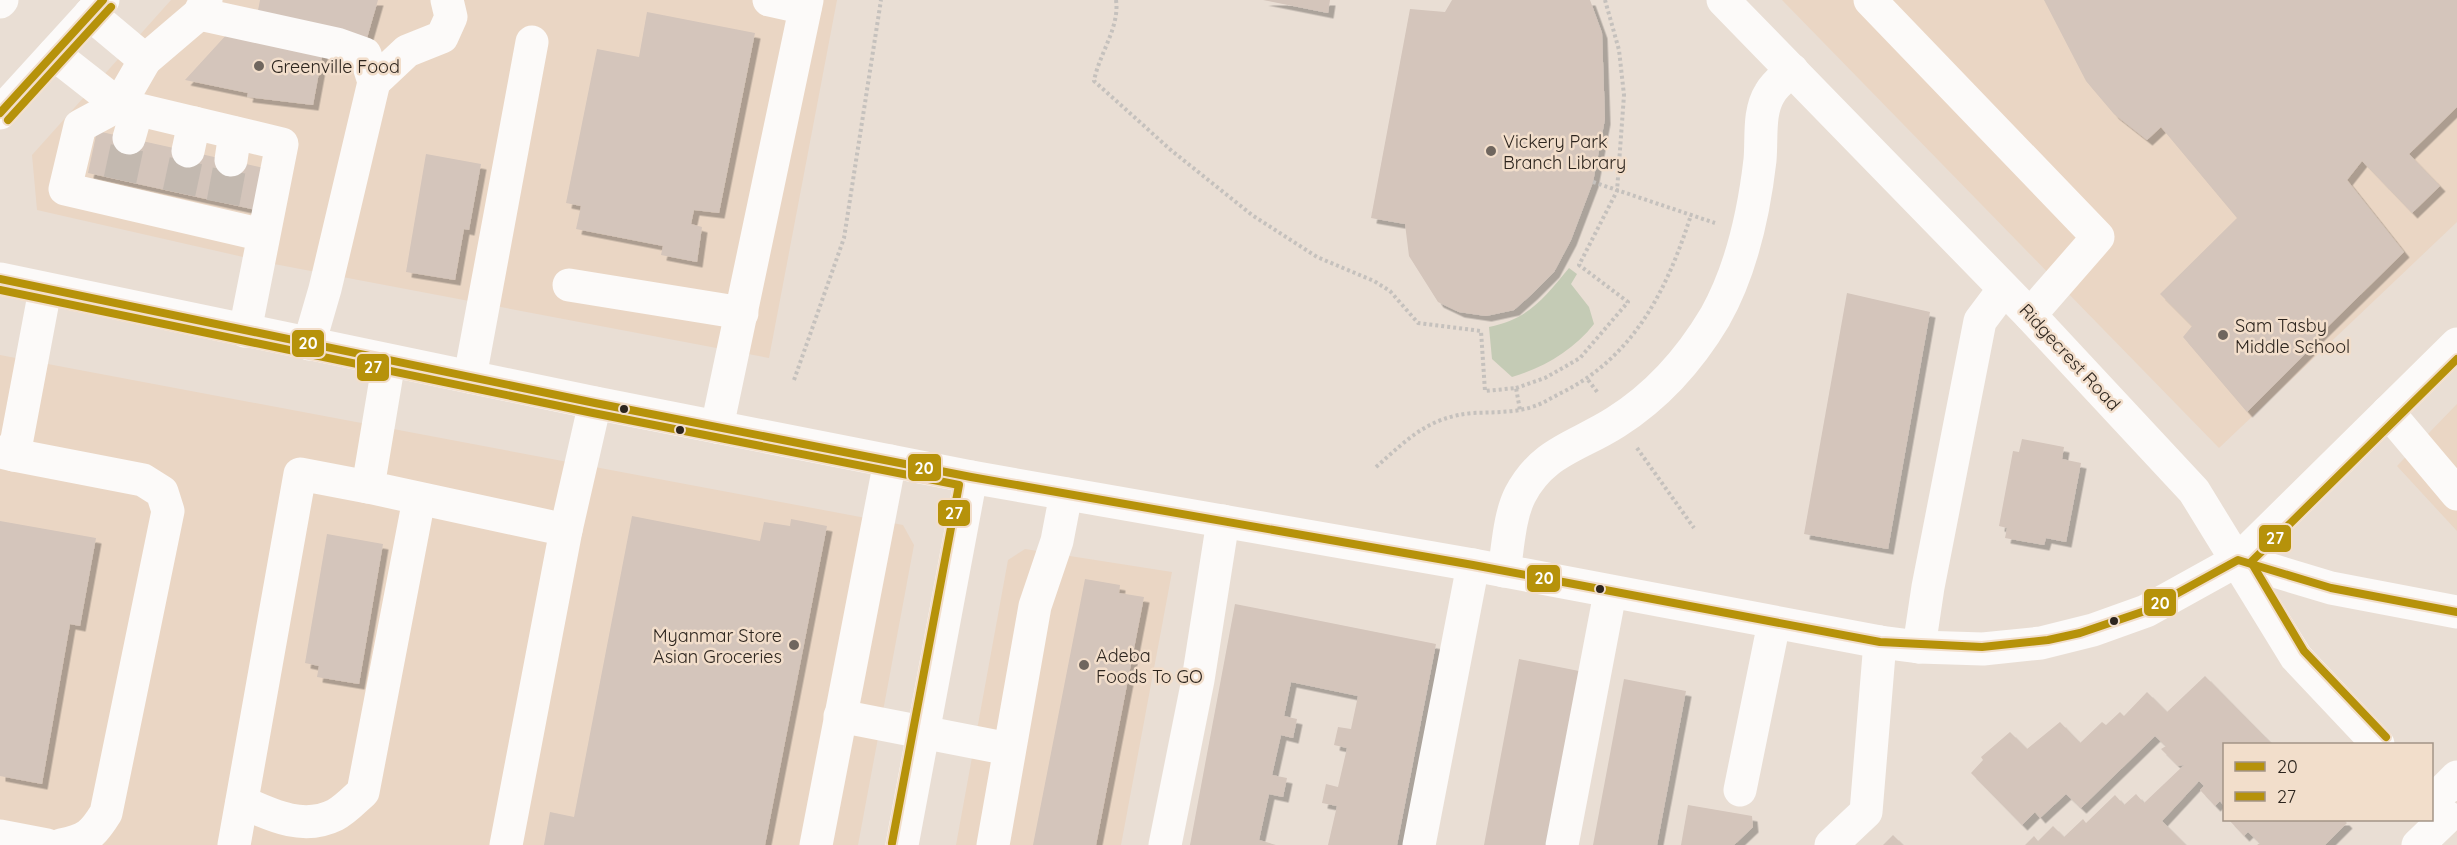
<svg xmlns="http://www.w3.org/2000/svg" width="2457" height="845" font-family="Quicksand,sans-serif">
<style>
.built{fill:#ead6c4}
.green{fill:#c4cbb5}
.building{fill:#d4c5bb;filter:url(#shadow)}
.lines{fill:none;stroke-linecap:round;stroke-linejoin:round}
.minor-tunnel{stroke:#c3b9b0;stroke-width:33;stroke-dasharray:33 16;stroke-linecap:butt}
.path{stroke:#c5c1bd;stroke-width:4;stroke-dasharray:3 3;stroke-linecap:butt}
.minor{stroke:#fcfaf9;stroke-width:33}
.major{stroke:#fcfaf9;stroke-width:33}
.bus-1-casing{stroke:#f2decb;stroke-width:12}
.bus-2-casing{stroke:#f2decb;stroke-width:12}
.bus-1{stroke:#b6920a;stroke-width:8}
.bus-2{stroke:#b6920a;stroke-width:8}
.poi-dot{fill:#6f665e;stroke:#f2decb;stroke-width:2}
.bus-dot{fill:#2d251e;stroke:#f2decb;stroke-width:2}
.labels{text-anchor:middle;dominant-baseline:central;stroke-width:5;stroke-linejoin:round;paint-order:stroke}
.poi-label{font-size:18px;fill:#2d251e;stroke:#f2decb;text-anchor:start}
.street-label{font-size:18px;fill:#2d251e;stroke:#f2decb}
.line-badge{stroke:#f2decb;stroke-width:2}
.badge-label{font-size:16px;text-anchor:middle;font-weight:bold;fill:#fff}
</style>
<defs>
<filter id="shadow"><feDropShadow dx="5.5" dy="5.5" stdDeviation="0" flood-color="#0004"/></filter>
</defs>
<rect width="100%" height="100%" fill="#e9ded4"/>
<!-- built -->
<g class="built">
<path d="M171 0H837L769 358 274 264 37 210 32 155Z"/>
<path d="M1782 0H2457V222L2219 448Z"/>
<path d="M0 355 903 525 914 545 858 845H0Z"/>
<path d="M2457 404V531L2397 466Z"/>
<path d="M1025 549 1172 572 1121 845H956L1008 560Z"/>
</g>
<!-- green -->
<path class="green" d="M1569 268 1577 274 1571 284 1589 307 1594 324C1574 350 1543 368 1512 377L1492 359 1489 327C1529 319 1544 298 1569 268Z"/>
<!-- building -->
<g class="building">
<path d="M260 0H378L367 38 257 16Z"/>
<path d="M1263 0H1330L1328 13Z"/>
<path d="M1452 0H1590L1602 33 1605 119 1593 182 1571 240 1554 272 1532 294 1514 310 1486 316 1459 312 1438 302 1409 256 1405 224 1371 218 1410 9 1445 12Z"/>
<path d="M2044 0H2457V107L2409 154 2440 186 2412 213 2362 161 2347 180 2404 252 2308 346 2309 350 2247 412 2183 337 2192 326 2160 294 2237 218 2161 127 2147 140 2114 114 2086 81Z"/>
<path d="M647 12 755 33 719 213 694 210 691 224 702 227 697 262 661 255 663 246 576 229 581 206 566 203 597 49 639 57Z"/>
<path d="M228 33 323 51 313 105 247 97 248 93 185 80Z"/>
<path d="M97 131 264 168 256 210 88 173Z"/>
<path d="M426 154 481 164 469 230 464 229 455 280 406 272Z"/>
<path d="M1847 293 1930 312 1888 549 1804 534Z"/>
<path d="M2022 439 2064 447 2062 459 2081 463 2066 542 2046 538 2044 545 2005 538 2007 528 1999 526 2013 451 2019 452Z"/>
<path d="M632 516 760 541 764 522 790 526 791 519 827 526 765 845H544L550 812 574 817Z"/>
<path d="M0 521 96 538 80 626 70 624 42 784 0 776Z"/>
<path d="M327 534 383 544 359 684 317 677 319 666 305 663Z"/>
<path d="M1085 579 1120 585 1119 593 1144 597 1096 845H1033Z"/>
<path d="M1235 604 1436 644 1397 845H1328L1337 806 1322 803 1326 784 1338 787 1347 748 1334 745 1338 727 1351 729 1358 696 1291 682 1284 716 1297 719 1293 738 1281 735 1272 775 1287 778 1283 797 1269 794 1259 840 1276 845H1190Z"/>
<path d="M1519 659 1579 671 1545 845H1484Z"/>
<path d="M2205 676 2272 744H2224V806L2220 801 2215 806 2200 790 2204 786 2199 781 2162 821 2186 845H2025L2034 836 2038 841 2053 826 2064 837 2083 819 2086 823 2115 795 2124 805 2136 794 2144 803 2184 765 2178 766 2161 749 2166 746 2155 736 2081 808 2066 794 2040 818 2035 812 2022 825 1971 773 1983 760 1981 757 2010 732 2027 749 2060 722 2080 743 2102 722 2106 725 2120 712 2124 716 2147 692 2167 712Z"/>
<path d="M1624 679 1686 691 1657 845H1593Z"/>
<path d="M1688 805 1752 816 1753 827 1734 845H1681Z"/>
<path d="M2229 820H2344L2347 823 2325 845H2257L2260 843 2248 832 2244 836Z"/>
<path d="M1893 835 1903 845H1883Z"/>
</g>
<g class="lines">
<!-- minor-tunnel -->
<g class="minor-tunnel">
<path d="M120 180 129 138"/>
<path d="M179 193 188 151"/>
<path d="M223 203 231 160"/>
</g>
<!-- path -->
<g class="path">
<path d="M1116 0C1120 27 1099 54 1094 81L1172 151 1252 215 1317 257 1374 281 1390 291 1418 323 1481 331 1485 391 1516 388 1520 410"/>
<path d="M1593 182 1715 223"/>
<path d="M794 380 844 238 881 0"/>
<path d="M1588 380 1598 393"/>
<path d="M1516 388 1545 378 1580 358 1628 302 1579 265 1617 191 1624 95 1619 50 1605 0"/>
<path d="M1637 448 1694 528"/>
<path d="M1376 467C1408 439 1428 417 1473 413 1493 412 1513 413 1532 407 1542 404 1551 398 1561 393 1634 357 1667 290 1691 215"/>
</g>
<!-- minor -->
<g class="minor">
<path d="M769 0 805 8"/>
<path d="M1723 0 2030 315 2194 491 2296 657 2378 744"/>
<path d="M1870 0 2098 237 2030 315"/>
<path d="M90 14 145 60 199 14 206 0"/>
<path d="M199 14 337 44 365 54 374 82 325 289 309 344"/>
<path d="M54 54 119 105 282 144 245 331"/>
<path d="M145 60 119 105 80 126 65 189 263 235"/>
<path d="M374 82 407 51 442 37 451 17 447 0"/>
<path d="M129 138 137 110"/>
<path d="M188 151 194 123"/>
<path d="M231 160 235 133"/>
<path d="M569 285 742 313"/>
<path d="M389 361 368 487 566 530 595 403"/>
<path d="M470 377 532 42"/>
<path d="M2388 412 2457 494"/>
<path d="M717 427 807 0"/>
<path d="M0 452 14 455 45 290"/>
<path d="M14 455 143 480 162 492 168 511 106 813C93 834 87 840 61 845"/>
<path d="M1504 571C1508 548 1509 517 1520 495 1543 451 1577 447 1616 422 1657 396 1690 359 1715 317 1741 271 1754 212 1760 160 1762 138 1758 112 1770 93 1775 84 1785 77 1792 70"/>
<path d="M1919 647 1928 587 1980 321 2004 289"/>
<path d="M840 716 1009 749"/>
<path d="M1740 790 1774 623"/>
<path d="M242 802C271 815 303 831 335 815 345 810 355 799 363 792L419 499"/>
<path d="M2432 802 2457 777"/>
<path d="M0 836 47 845"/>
<path d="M234 845 300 474 368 487"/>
<path d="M506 845 566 530"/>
<path d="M816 845 890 461"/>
<path d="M902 845 971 477"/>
<path d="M993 845 1035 606 1057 541 1066 494"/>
<path d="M1165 845 1198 680 1223 521"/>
<path d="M1419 845 1473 565"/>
<path d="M1562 845 1610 593"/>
<path d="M1831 845 1866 812 1880 642"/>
<path d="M2418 845 2447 817"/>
</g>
<!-- major -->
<g class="major">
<path d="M0 2 2 0"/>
<path d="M0 113 103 0"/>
<path d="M0 279 595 403 971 477 1473 565 1880 642 1919 647 1983 649 2041 643 2093 630 2146 611 2238 560 2457 344"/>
<path d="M2238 560 2331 588 2457 612"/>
</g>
<defs>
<g id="bus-1">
<path d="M0 113 103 0"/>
<path d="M0 279 595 403 971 477 1473 565 1880 642 1982 647 2048 640 2080 633 2145 611 2238 560 2331 588 2457 612"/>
</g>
<g id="bus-2">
<path d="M8 120 111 7"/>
<path d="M0 290 593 413 959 485 892 843"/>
<path d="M2386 737 2304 651 2251 562 2457 359"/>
</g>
</defs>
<!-- bus-1 casing -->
<use href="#bus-1" class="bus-1-casing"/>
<!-- bus-2 casing -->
<use href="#bus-2" class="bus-2-casing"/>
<!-- bus-1 -->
<use href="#bus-1" class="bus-1"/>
<!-- bus-2 -->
<use href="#bus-2" class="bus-2"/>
</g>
<!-- markers -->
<g class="poi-dot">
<circle cx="259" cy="66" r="6"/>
<circle cx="1491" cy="151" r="6"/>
<circle cx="2223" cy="335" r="6"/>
<circle cx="794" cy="645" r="6"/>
<circle cx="1084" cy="665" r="6"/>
</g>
<g class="bus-dot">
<circle cx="624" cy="409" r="5"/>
<circle cx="680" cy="430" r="5"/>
<circle cx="1600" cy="589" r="5"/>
<circle cx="2114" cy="621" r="5"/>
</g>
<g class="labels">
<!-- poi labels -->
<g class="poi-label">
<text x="271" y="66">Greenville Food</text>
<text x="1503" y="141">Vickery Park<tspan x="1503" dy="21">Branch Library</tspan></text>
<text x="2235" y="325">Sam Tasby<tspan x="2235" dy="21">Middle School</tspan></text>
<text x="782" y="635" text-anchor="end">Myanmar Store<tspan x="782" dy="21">Asian Groceries</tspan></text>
<text x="1096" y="655">Adeba<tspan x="1096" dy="21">Foods To GO</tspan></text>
</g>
<!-- street labels -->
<g class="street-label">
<text transform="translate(2070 357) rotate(47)">Ridgecrest Road</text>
</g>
</g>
<g class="line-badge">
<rect x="291" y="329" width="34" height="29" rx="6" fill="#b6920a"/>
<rect x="356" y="353" width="34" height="29" rx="6" fill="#b6920a"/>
<rect x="907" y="453" width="35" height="29" rx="6" fill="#b6920a"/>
<rect x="937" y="499" width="34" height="28" rx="6" fill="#b6920a"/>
<rect x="2258" y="524" width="34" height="29" rx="6" fill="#b6920a"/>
<rect x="1526" y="564" width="35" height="29" rx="6" fill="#b6920a"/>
<rect x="2143" y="588" width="34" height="29" rx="6" fill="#b6920a"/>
</g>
<g class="badge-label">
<text x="308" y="349">20</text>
<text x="373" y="373">27</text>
<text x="924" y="474">20</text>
<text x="954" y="519">27</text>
<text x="2275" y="544">27</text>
<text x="1544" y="584">20</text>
<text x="2160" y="609">20</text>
</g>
<!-- legend -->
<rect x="2223" y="743" width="210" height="78" fill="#f2decb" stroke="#a39486" stroke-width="1.5"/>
<rect x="2235" y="762" width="30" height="9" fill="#b6920a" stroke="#a39486" stroke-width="1.5"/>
<text x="2277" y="773" font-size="18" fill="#2d251e">20</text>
<rect x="2235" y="792" width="30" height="9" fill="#b6920a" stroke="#a39486" stroke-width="1.5"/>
<text x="2277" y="803" font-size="18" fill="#2d251e">27</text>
</svg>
